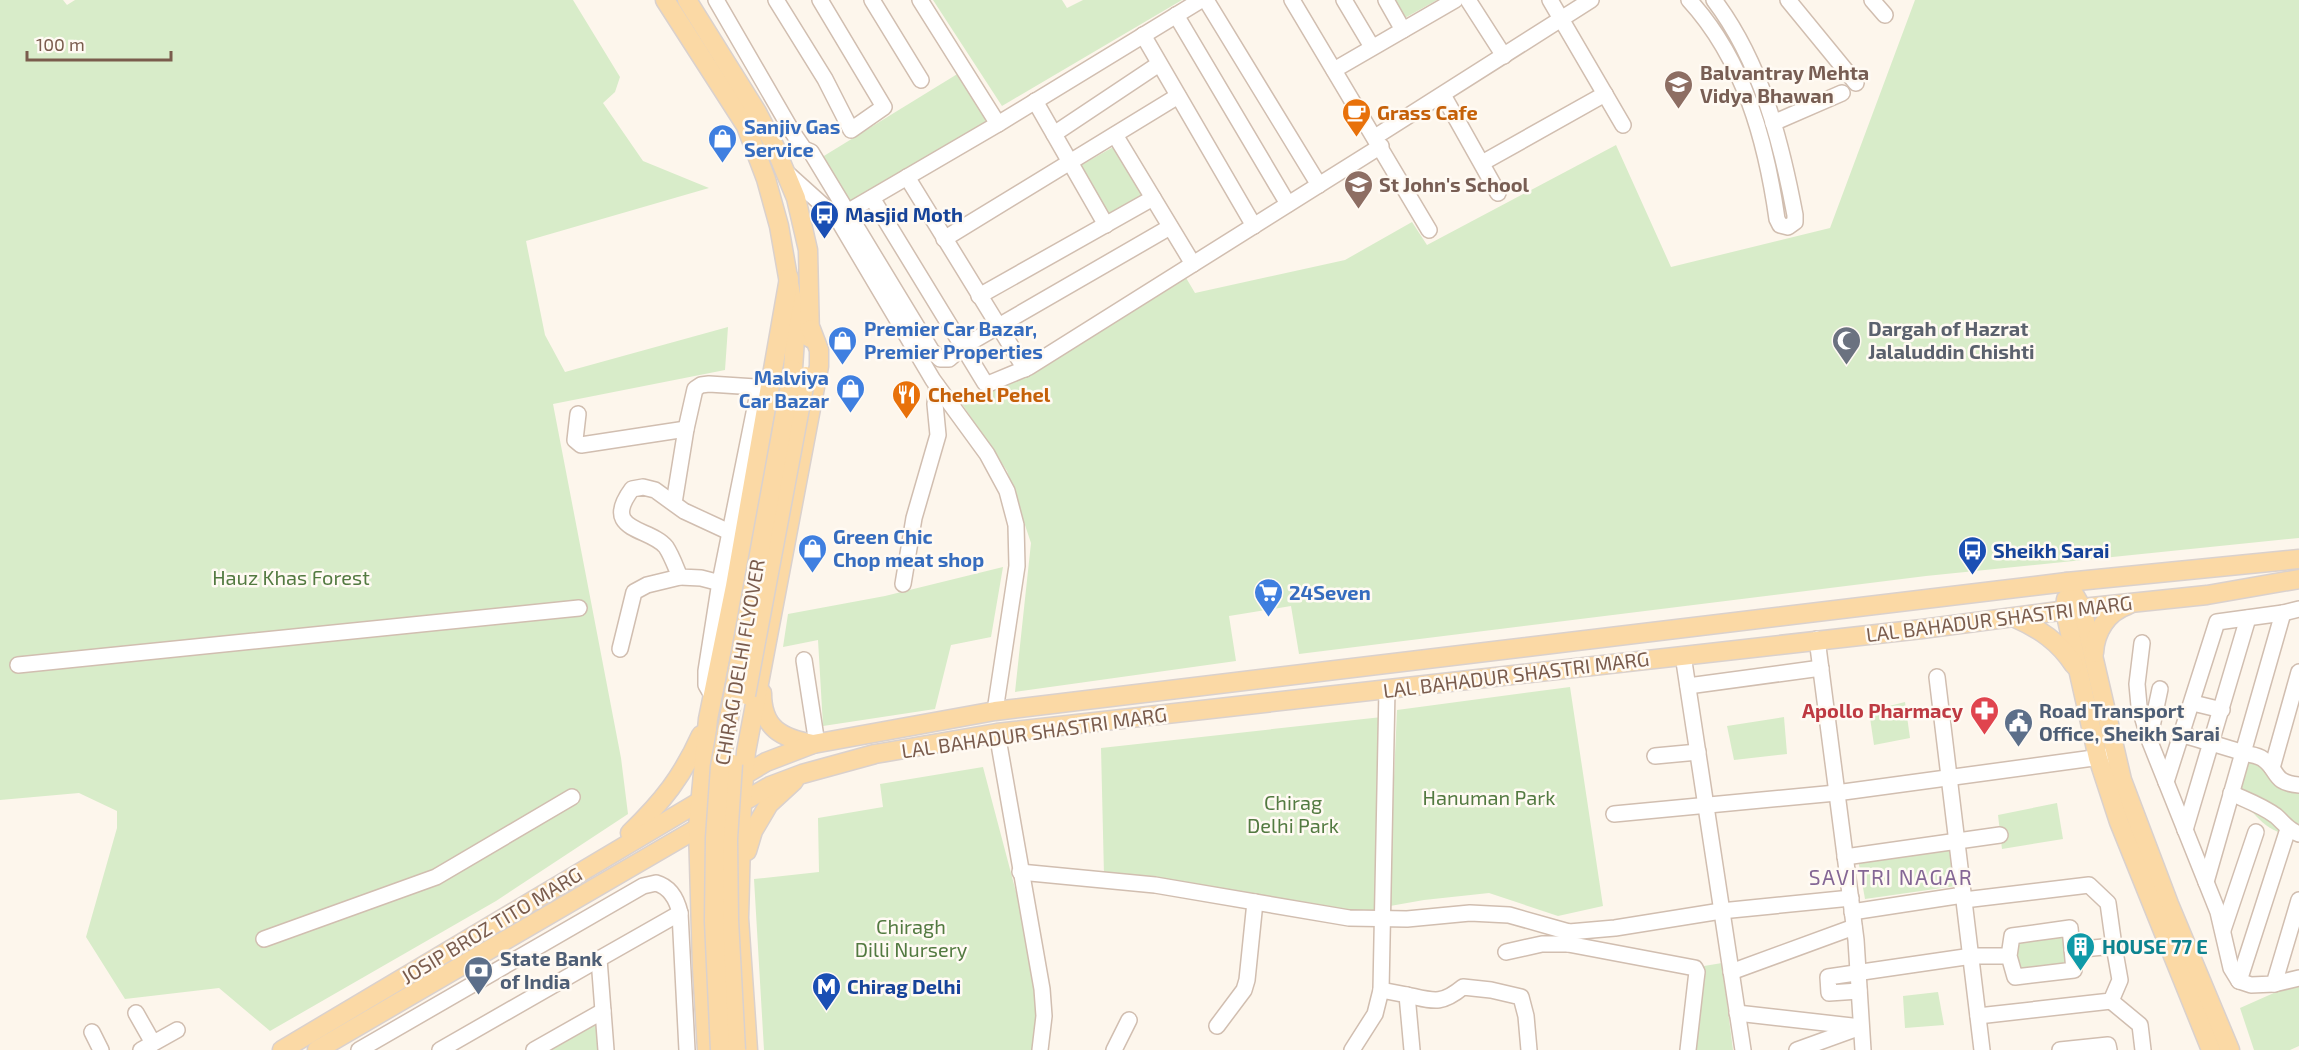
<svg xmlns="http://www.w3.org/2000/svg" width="2299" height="1050" font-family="'Exo 2',sans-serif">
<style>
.green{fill:#d8ecc9}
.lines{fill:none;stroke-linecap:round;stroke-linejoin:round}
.minor-casing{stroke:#d1beb0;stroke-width:18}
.major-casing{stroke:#dad1cd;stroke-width:21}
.minor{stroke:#fff;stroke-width:15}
.major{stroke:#fbd9a5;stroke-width:18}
.major-bridge-casing{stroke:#dad1cd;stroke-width:21;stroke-linecap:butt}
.major-bridge{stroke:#fbd9a5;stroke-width:18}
.labels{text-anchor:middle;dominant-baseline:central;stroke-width:5;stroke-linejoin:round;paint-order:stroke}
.education-label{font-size:20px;font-weight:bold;fill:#785e54;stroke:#fffaf3;text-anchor:start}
.food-label{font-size:20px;font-weight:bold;fill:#c56008;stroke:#fffaf3;text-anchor:start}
.shop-label{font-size:20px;font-weight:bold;fill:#366cbe;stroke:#fffaf3;text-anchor:start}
.transit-label{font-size:20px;font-weight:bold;fill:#164399;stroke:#fffaf3;text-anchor:start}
.worship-label{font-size:20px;font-weight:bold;fill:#5b616d;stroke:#fffaf3;text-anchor:start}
.park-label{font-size:20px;fill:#537a41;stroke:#fffaf3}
.street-label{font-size:20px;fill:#7a5c4d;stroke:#fffaf3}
.health-label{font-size:20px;font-weight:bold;fill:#be3a42;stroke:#fffaf3;text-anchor:end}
.service-label{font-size:20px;font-weight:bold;fill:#4e5e75;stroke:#fffaf3;text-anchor:start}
.culture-label{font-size:20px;font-weight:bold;fill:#0d838f;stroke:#fffaf3;text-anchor:start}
.neighbourhood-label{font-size:21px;letter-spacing:1.5px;fill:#846695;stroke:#fffaf3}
</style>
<rect width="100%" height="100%" fill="#fdf6ec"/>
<!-- green -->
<g class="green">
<path d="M0 0H63L67 5 75 0H573L620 77 615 92 603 103 643 161 709 188 526 241 545 335 565 372 728 327 725 370 553 404 621 758 628 814 496 901 270 1031 219 988 125 999 86 937 117 828V811L79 793 0 800Z"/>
<path d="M933 0H1062L1067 8 1083 0H1182L1002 106Z"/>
<path d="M1393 0H1437L1403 19Z"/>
<path d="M1915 0H2299V538L1926 576 1299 654 1291 606 1229 616 1236 661 1015 692 1031 543 1007 471 962 404 1182 271 1195 293 1345 260 1412 222 1427 245 1616 145 1671 267 1830 228Z"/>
<path d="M959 73 987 123 847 205 819 159Z"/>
<path d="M1115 146 1147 198 1108 220 1076 168Z"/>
<path d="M1003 567 991 637 951 645 935 709 823 726 818 640 783 647 788 614 885 596Z"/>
<path d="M1570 687 1603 906 1558 916 1489 893 1424 900 1390 906 1389 891 1397 710Z"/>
<path d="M1905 702 1910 738 1874 745 1869 711Z"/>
<path d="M1382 717 1381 914 1104 876 1101 748Z"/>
<path d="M1784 717 1787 754 1734 760 1727 726Z"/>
<path d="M2251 751 2299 784V838C2268 833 2255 818 2238 792Z"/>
<path d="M983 767 1034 960 1038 1017 1033 1050H764L754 879 819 872 818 818 883 807 880 784Z"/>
<path d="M2057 803 2063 839 2002 849 1998 815Z"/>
<path d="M1951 836 1956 886 1865 899 1856 848Z"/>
<path d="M2070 928 2075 965 2017 972 2012 936Z"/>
<path d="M1722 963 1733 1050H1695L1704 966Z"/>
<path d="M2299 986V1046L2290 1050H2254L2240 1008 2285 988Z"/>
<path d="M1938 992 1944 1025 1905 1028 1903 996Z"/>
<path d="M599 1022 600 1050H549Z"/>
</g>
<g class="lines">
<defs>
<g id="minor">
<path d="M716 0 793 133 804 149 811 152 931 350 940 359H949L964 346 1170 227"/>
<path d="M776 0 825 79 851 130 884 107 820 0"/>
<path d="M872 0 921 80"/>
<path d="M1206 0 1319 185"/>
<path d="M1292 0 1429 230"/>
<path d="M1344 0 1372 47"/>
<path d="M1386 0 1403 30"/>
<path d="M1468 0 1504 56"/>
<path d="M1550 0 1623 125"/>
<path d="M1689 0C1744 60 1766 141 1777 219L1780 225 1788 227 1795 222V215C1781 141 1761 62 1714 0"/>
<path d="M1788 0 1856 83"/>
<path d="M1872 0 1885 15"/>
<path d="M1176 15 1288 204"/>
<path d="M1143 35 1254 226"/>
<path d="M1334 70 1455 0"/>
<path d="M1443 95 1498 193"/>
<path d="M1035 101 1106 225"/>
<path d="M1773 123 1842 93"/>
<path d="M998 124 1201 0"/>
<path d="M1054 134 1159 64"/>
<path d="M1115 135 1193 264"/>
<path d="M1375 137 1591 0"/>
<path d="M1482 163 1605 94"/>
<path d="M787 173 837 218 933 380 987 454 1007 491 1016 525 1017 566 995 711"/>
<path d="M907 177 1025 369"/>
<path d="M872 198 985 383 988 384 1029 367 1381 146"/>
<path d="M842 215 998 124 920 0"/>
<path d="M944 239 1178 96"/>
<path d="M979 296 1153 198"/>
<path d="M578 414 575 440 581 445 686 429"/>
<path d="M674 503 686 429 695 389 701 385 709 384 770 388"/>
<path d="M903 584 914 518 938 435 935 404 937 386"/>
<path d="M728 585 701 578 680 577C676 568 672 556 666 547 650 527 600 532 632 489L643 487 655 490 684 511 738 536"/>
<path d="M1817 639 1856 940 1863 1050"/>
<path d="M2142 643 2137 684 2139 706 2150 742 2218 912 2231 968 2239 981 2251 985 2274 984 2299 900"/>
<path d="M620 649 634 592 647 585 680 577"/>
<path d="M1683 655 1743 1050"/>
<path d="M804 660 817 744"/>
<path d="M18 665 579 608"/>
<path d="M1937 677 1982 1050"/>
<path d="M1688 686 1821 668"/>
<path d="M713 697 706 685V671L720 582 759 388"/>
<path d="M2193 703 2222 710"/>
<path d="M997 733 1042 989 1044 1016 1040 1050"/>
<path d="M2182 735C2202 740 2221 746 2241 752 2248 755 2256 754 2263 759 2279 770 2272 783 2299 785"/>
<path d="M2150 736 2160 689"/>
<path d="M1655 756 1698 752"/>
<path d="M2272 768 2299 672"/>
<path d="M2166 782 2217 622 2283 613 2299 609"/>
<path d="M2231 793C2246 800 2263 806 2276 816 2284 823 2288 830 2299 834"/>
<path d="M1614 814 1836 793 2108 756"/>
<path d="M2185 830 2248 618"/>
<path d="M1845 857 2000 835"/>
<path d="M1020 872 1155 885 1349 918 1407 919 1470 913 1509 915 1569 932 1615 928 1721 911 1851 898"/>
<path d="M2206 882 2283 613"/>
<path d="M1964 900 2089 885 2108 903 2114 946 2072 950"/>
<path d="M1852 912 1963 895"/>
<path d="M2223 930 2256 832"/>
<path d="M1569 932 1568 944 1695 968 1697 972 1696 980 1688 1050"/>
<path d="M264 939 436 877 572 797"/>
<path d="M1506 952 1542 944H1568"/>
<path d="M1731 972 1854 927"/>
<path d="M2239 981 2288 829"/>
<path d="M2274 984 2299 978"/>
<path d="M1381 990 1407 995 1412 1050"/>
<path d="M1859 991 1829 993 1828 977 1972 956H2009L2015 977 2074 970 2070 928 2012 936 2009 956"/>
<path d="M1407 995C1434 1001 1441 1005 1463 987L1491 990 1521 997 1526 1016 1529 1050"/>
<path d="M2111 1001 2140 1025 2143 1050"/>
<path d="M603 1011 599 959 680 913"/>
<path d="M136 1013 153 1043"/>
<path d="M1737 1013 1861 1027"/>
<path d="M1978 1016 2111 1001 2120 980 2114 946"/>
<path d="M1217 1026 1244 990 1247 980 1255 902"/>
<path d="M92 1032 101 1050"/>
<path d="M141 1050 177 1030"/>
<path d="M359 1050 643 886 656 883C670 887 677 900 680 913L687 1050"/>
<path d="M440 1050 599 959"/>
<path d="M534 1050 603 1011 606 1050"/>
<path d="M1114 1050 1129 1020"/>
<path d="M1352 1050 1375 1014 1381 990 1387 689"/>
<path d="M1797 1050 1858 1028"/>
<path d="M2060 1050 2108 1045 2109 1050"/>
</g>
<g id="major">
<path d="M665 0 746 126 766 179 779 226 796 323 793 369"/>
<path d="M687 0 757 112 774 145 796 198 808 250 810 338"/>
<path d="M2067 582 2082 608 2122 780 2169 904 2230 1050"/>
<path d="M2066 599 2065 611 2098 758 2119 822 2211 1050"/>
<path d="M2015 618C2040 629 2059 642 2074 665"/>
<path d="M2094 653C2095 632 2107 612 2128 605"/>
<path d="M762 693C762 729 782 738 813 744"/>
<path d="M630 833C663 801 682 777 701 735"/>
<path d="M747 851 753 831 769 804 794 781"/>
<path d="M282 1050 766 762 813 744 995 711 2067 582 2299 559"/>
<path d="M317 1050 770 786 802 774 875 754 997 733 1922 629 2082 608 2207 595 2299 579"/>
<path d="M707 1050 702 968 698 827 708 719 735 586 789 278"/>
<path d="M748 1050 739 918 742 802 746 752 819 366V350L811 329"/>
</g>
</defs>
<!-- minor casing -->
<use href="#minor" class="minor-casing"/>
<!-- major casing -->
<use href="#major" class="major-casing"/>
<!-- minor -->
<use href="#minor" class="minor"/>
<!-- major -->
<use href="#major" class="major"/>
<defs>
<g id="major-bridge">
<path d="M746 695 806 376"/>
<path d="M733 764 728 839 729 920 736 1050"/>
<path d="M720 1050 714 921 715 838 720 767 793 369"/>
</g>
</defs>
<!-- major-bridge casing -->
<use href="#major-bridge" class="major-bridge-casing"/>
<!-- major-bridge -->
<use href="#major-bridge" class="major-bridge"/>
</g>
<!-- icons -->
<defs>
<symbol id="school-pin" viewBox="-11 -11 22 30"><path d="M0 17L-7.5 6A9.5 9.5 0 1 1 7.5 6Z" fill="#8d6e63" stroke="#fffaf3"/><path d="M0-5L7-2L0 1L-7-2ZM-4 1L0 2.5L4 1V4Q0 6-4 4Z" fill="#fff"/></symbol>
<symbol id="cafe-pin" viewBox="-11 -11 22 30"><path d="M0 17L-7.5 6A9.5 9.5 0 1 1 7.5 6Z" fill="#e8710a" stroke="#fffaf3"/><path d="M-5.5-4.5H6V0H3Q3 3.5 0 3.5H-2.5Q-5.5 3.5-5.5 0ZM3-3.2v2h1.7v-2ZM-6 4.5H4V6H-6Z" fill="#fff"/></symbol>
<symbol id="shop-pin" viewBox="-11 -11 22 30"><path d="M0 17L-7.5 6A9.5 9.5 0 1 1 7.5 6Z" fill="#3f7fe0" stroke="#fffaf3"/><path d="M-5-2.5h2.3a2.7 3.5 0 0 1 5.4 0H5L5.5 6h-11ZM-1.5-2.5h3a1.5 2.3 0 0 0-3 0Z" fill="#fff"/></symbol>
<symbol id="bus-pin" viewBox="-11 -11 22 30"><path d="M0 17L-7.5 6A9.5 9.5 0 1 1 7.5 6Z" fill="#1a4fb4" stroke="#fffaf3"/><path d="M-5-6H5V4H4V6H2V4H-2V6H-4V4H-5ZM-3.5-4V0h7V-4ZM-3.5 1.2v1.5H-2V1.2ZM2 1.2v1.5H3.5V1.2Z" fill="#fff"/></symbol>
<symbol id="mosque-pin" viewBox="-11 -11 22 30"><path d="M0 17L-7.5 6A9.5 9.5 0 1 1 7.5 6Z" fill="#6b7280" stroke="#fffaf3"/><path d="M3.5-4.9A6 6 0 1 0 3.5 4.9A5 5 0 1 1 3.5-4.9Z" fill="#fff"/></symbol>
<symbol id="restaurant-pin" viewBox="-11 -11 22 30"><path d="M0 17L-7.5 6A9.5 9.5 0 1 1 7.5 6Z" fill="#e8710a" stroke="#fffaf3"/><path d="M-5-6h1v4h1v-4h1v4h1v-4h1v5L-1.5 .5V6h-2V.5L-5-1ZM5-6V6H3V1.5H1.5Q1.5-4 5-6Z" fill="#fff"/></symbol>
<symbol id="supermarket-pin" viewBox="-11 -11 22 30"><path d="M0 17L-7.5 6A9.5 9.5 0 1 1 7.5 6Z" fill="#3f7fe0" stroke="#fffaf3"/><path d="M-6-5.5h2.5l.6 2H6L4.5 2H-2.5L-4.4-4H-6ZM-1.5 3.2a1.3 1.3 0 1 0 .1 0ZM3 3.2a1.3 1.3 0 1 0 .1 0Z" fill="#fff"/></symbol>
<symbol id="pharmacy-pin" viewBox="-11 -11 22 30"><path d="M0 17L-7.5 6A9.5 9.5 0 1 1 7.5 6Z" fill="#e0444e" stroke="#fffaf3"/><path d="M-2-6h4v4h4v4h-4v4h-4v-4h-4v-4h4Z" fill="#fff"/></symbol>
<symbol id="civic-pin" viewBox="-11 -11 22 30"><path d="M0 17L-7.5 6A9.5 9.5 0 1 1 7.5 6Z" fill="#5c6f8a" stroke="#fffaf3"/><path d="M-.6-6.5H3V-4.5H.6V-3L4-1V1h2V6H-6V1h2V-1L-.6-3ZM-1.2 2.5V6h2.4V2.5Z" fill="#fff"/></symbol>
<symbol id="building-pin" viewBox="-11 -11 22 30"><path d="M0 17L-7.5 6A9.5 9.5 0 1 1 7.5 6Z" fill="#0f9aa8" stroke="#fffaf3"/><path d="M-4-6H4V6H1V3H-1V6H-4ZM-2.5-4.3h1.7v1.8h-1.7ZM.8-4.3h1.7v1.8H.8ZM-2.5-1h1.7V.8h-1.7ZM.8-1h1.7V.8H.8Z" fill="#fff"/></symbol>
<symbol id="bank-pin" viewBox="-11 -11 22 30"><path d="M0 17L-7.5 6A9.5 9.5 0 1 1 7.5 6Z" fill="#5c6f8a" stroke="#fffaf3"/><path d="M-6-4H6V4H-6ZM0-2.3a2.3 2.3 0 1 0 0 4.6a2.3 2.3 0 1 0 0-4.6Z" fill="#fff"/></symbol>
<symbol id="metro-pin" viewBox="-11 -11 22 30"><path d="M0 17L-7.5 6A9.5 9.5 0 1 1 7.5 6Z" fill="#1a4fb4" stroke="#fffaf3"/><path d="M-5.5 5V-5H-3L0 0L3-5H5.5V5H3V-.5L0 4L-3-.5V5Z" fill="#fff"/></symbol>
</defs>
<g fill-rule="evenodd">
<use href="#school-pin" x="1662" y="68" width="33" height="45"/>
<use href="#cafe-pin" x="1340" y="96" width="33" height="45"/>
<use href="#shop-pin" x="706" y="122" width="33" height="45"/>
<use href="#school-pin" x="1342" y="168" width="33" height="45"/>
<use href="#bus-pin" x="808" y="198" width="33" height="45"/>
<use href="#shop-pin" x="826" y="324" width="33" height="45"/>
<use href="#mosque-pin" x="1830" y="324" width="33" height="45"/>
<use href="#shop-pin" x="834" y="372" width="33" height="45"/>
<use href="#restaurant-pin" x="890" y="378" width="33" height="45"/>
<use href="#shop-pin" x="796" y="532" width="33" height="45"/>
<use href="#bus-pin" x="1956" y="534" width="33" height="45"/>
<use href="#supermarket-pin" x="1252" y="576" width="33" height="45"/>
<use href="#pharmacy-pin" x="1968" y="694" width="33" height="45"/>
<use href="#civic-pin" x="2002" y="706" width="33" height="45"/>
<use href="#building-pin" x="2064" y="930" width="33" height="45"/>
<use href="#bank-pin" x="462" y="954" width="33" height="45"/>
<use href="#metro-pin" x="810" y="970" width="33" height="45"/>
</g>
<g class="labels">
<!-- education labels -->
<g class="education-label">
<text x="1700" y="72">Balvantray Mehta<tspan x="1700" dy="23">Vidya Bhawan</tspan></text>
<text x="1379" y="184">St John's School</text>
</g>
<!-- food labels -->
<g class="food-label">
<text x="1377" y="112">Grass Cafe</text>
<text x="928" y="394">Chehel Pehel</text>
</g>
<!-- shop labels -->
<g class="shop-label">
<text x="744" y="126">Sanjiv Gas<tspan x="744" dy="23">Service</tspan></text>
<text x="864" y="328">Premier Car Bazar,<tspan x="864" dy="23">Premier Properties</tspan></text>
<text x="829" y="377" text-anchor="end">Malviya<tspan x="829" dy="23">Car Bazar</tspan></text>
<text x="833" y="536">Green Chic<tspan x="833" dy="23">Chop meat shop</tspan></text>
<text x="1289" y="592">24Seven</text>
</g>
<!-- transit labels -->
<g class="transit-label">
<text x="845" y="214">Masjid Moth</text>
<text x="1993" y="550">Sheikh Sarai</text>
<text x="847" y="986">Chirag Delhi</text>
</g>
<!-- worship labels -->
<g class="worship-label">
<text x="1868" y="328">Dargah of Hazrat<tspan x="1868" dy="23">Jalaluddin Chishti</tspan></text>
</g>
<!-- park labels -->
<g class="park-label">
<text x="291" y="577">Hauz Khas Forest</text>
<text x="1489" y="797">Hanuman Park</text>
<text x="1293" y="802">Chirag<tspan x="1293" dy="23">Delhi Park</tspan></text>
<text x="911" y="926">Chiragh<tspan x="911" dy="23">Dilli Nursery</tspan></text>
</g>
<!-- street labels -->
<g class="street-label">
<text transform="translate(1999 618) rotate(-7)">LAL BAHADUR SHASTRI MARG</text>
<text transform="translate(739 662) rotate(-80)">CHIRAG DELHI FLYOVER</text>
<text transform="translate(1516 674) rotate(-7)">LAL BAHADUR SHASTRI MARG</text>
<text transform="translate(1034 732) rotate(-8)">LAL BAHADUR SHASTRI MARG</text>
<text transform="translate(491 925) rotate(-31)">JOSIP BROZ TITO MARG</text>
</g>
<!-- health labels -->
<g class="health-label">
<text x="1963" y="710">Apollo Pharmacy</text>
</g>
<!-- service labels -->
<g class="service-label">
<text x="2039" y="710">Road Transport<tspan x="2039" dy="23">Office, Sheikh Sarai</tspan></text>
<text x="500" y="958">State Bank<tspan x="500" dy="23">of India</tspan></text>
</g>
<!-- culture labels -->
<g class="culture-label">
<text x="2102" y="946">HOUSE 77 E</text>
</g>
<!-- neighbourhood labels -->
<g class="neighbourhood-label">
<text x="1891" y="876">SAVITRI NAGAR</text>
</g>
</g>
<!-- scale -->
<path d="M27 51v9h144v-9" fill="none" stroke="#7a5c4d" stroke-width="3"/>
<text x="36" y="51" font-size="18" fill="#7a5c4d" stroke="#fffaf3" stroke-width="4.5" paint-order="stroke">100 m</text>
</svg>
